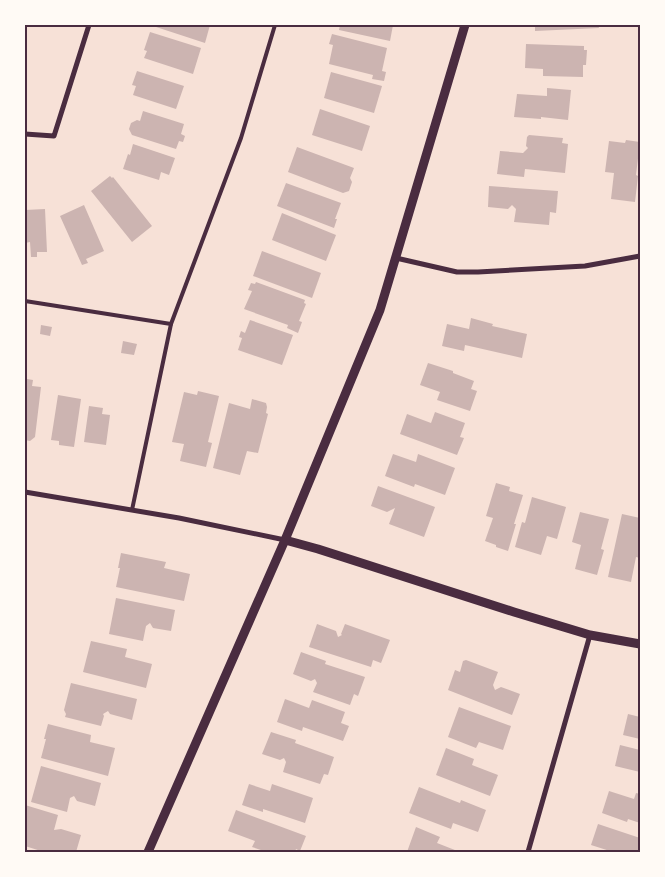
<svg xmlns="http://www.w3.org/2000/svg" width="665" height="877" font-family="Ubuntu,sans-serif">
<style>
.building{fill:#ccb4b1}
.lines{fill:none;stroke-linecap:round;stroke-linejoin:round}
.service{stroke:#4a2c40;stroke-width:4}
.minor{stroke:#4a2c40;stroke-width:5}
.tertiary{stroke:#4a2c40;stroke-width:9}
.neatline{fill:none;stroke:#4a2c40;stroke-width:2}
</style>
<rect width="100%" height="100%" fill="#f7e1d7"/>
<!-- building -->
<g class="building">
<path d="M150 25H210L205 43Z"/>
<path d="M340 25H393L390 41 339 30Z"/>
<path d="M535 25H598L599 28 535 31Z"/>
<path d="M150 32 201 48 193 74 144 58 147 51 144 50Z"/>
<path d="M332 34 387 48 382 71 386 72 384 81 372 79 373 75 329 64 333 45 329 44Z"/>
<path d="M526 44 584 46V50H587L586 65H583V77L543 76V69L525 68Z"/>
<path d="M137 71 184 86 176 109 133 95 136 86 132 85Z"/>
<path d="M331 72 382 86 374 113 324 98Z"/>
<path d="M547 88 571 90 568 120 541 117V119L514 117 517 94 547 96Z"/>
<path d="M320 109 370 126 362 151 312 135Z"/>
<path d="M143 111 184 124 181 134 185 136 183 142 179 141 176 149 132 135 129 129 131 123 137 120 140 121Z"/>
<path d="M529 135 563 138 562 143 568 144 565 173 525 169 524 177 497 174 500 151 523 153 528 148 526 146 527 137Z"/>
<path d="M626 140 640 142 636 175 638 176 635 202 611 199 614 173 605 172 609 141 625 143Z"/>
<path d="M133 144 175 158 169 175 161 172 159 180 123 169 128 154 130 155Z"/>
<path d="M297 147 354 168 350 178 352 182 349 191 343 193 288 172Z"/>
<path d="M110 176 112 178 113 177 152 226 132 242 91 191Z"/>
<path d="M286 183 341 203 335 219H337L334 228 277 206Z"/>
<path d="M489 186 558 191 556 213 550 212 549 225 514 222 516 209 512 205 508 209 488 207Z"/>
<path d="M84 205 104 251 86 259 88 263 82 265 60 216Z"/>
<path d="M45 209 47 252H37V257H31L30 242 25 243V210Z"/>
<path d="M282 213 336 235 326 261 272 240Z"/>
<path d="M262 251 321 273 312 298 253 276Z"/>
<path d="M256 282 305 300 304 303 306 304 299 321 302 322 298 333 287 328 288 325 244 309 252 291 248 290 251 283 255 284Z"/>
<path d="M471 318 493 324 492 326 527 334 522 358 465 345 464 351 442 346 447 324 469 329Z"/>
<path d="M250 320 293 335 282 365 238 350 242 338 239 337 241 331 245 333Z"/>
<path d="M41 325 52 327 50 336 40 334Z"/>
<path d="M123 341 137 344 134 355 121 353Z"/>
<path d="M428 363 453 371V373L474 381 471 389 477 391 470 411 437 400 440 392 420 385Z"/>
<path d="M27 379 33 380 32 386 41 387 35 437 30 441 25 440V385H26Z"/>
<path d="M198 391 219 396 208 442 212 443 206 467 180 461 184 444 172 442 184 392 197 395Z"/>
<path d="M58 395 81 399 74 447 59 445V441L51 440Z"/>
<path d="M252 399 266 403 267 407 266 413 268 414 258 453 247 451 240 475 213 468 229 403 250 409Z"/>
<path d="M89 406 103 408 102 414 110 415 106 445 84 442Z"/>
<path d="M435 412 465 423 460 437 464 438 457 455 400 434 407 414 431 423Z"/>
<path d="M393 454 416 462 418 454 455 468 445 495 415 484 414 487 385 476Z"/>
<path d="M496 483 510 487 509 491 523 495 514 524H516L508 551 496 547V545L485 541 493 518 486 516Z"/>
<path d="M378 486 435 507 424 537 389 524 395 508 387 512 371 506Z"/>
<path d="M532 497 566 507 557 539 547 536 541 555 515 547 522 522 525 523Z"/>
<path d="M580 512 609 519 601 549 604 550 597 575 575 569 581 545 572 542Z"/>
<path d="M622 514 640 518V558L636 557 631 582 608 577Z"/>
<path d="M121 553 166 562 164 568 190 574 184 601 116 587 120 568H118Z"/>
<path d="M116 598 175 610 171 631 153 628 150 623 146 626 143 641 109 634Z"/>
<path d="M317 624 336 631 338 637 342 635 341 634 345 624 390 640 381 663 373 660 371 667 309 647Z"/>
<path d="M91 641 127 649 125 657 152 664 146 688 83 672Z"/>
<path d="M301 652 326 661 325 664 365 677 358 696 354 694 350 705 313 692 317 683 315 679 311 681 293 674Z"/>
<path d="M466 660 498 672 493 685 495 690 501 687 520 694 512 715 448 690 455 670 460 672 463 661Z"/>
<path d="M71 683 137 699 132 720 110 714 108 711 103 714 104 716 101 726 65 717 66 714 64 710Z"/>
<path d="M285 699 309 708 312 700 345 712 341 723 349 726 343 741 303 727 302 731 277 722Z"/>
<path d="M459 707 511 726 503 750 479 742 476 748 448 737Z"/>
<path d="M628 714 640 717V739L623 735Z"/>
<path d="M48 724 91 735 90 742 115 748 108 776 41 758 46 739H44Z"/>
<path d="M271 732 296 740 295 743 334 757 328 775 324 774 320 784 283 772 286 762 284 758 280 760 262 754Z"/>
<path d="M620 745 640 750V772L615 766Z"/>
<path d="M446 748 474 759 472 765 498 775 490 796 436 775Z"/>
<path d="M41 766 101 783 95 806 77 801 74 796 70 798 67 812 31 802Z"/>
<path d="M249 784 270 791 272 784 313 798 305 823 263 809V812L242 805Z"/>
<path d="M419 787 460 803 461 800 486 810 478 832 453 823 451 829 409 813Z"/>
<path d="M609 791 634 799 636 793 640 794V823L628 819 627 822 602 813Z"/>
<path d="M25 805 58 815 54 830 61 829 81 835 76 852H44L25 846Z"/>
<path d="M236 810 306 836 300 851 296 849 295 852H267L252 847 255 841 228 831Z"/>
<path d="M598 824 640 838V852H613L591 845Z"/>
<path d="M416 827 440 837 437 843 460 852H407Z"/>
</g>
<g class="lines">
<!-- service -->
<g class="service">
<path d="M25 301 171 324 132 510"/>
<path d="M171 324 241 138 275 25"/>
</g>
<!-- minor -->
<g class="minor">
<path d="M25 134 54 136 89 25"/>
<path d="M396 258 457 272H478L585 266 640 256"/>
<path d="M25 492 179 518 285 540"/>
<path d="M528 852 590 635"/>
</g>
<!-- tertiary -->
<g class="tertiary">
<path d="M285 540 318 549 514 612 590 635 640 644"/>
<path d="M148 852 285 540 380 310 465 25"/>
</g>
</g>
<!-- border -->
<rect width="665" height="877" fill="none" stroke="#fffaf5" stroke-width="52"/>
<rect x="26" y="26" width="613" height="825" class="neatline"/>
</svg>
